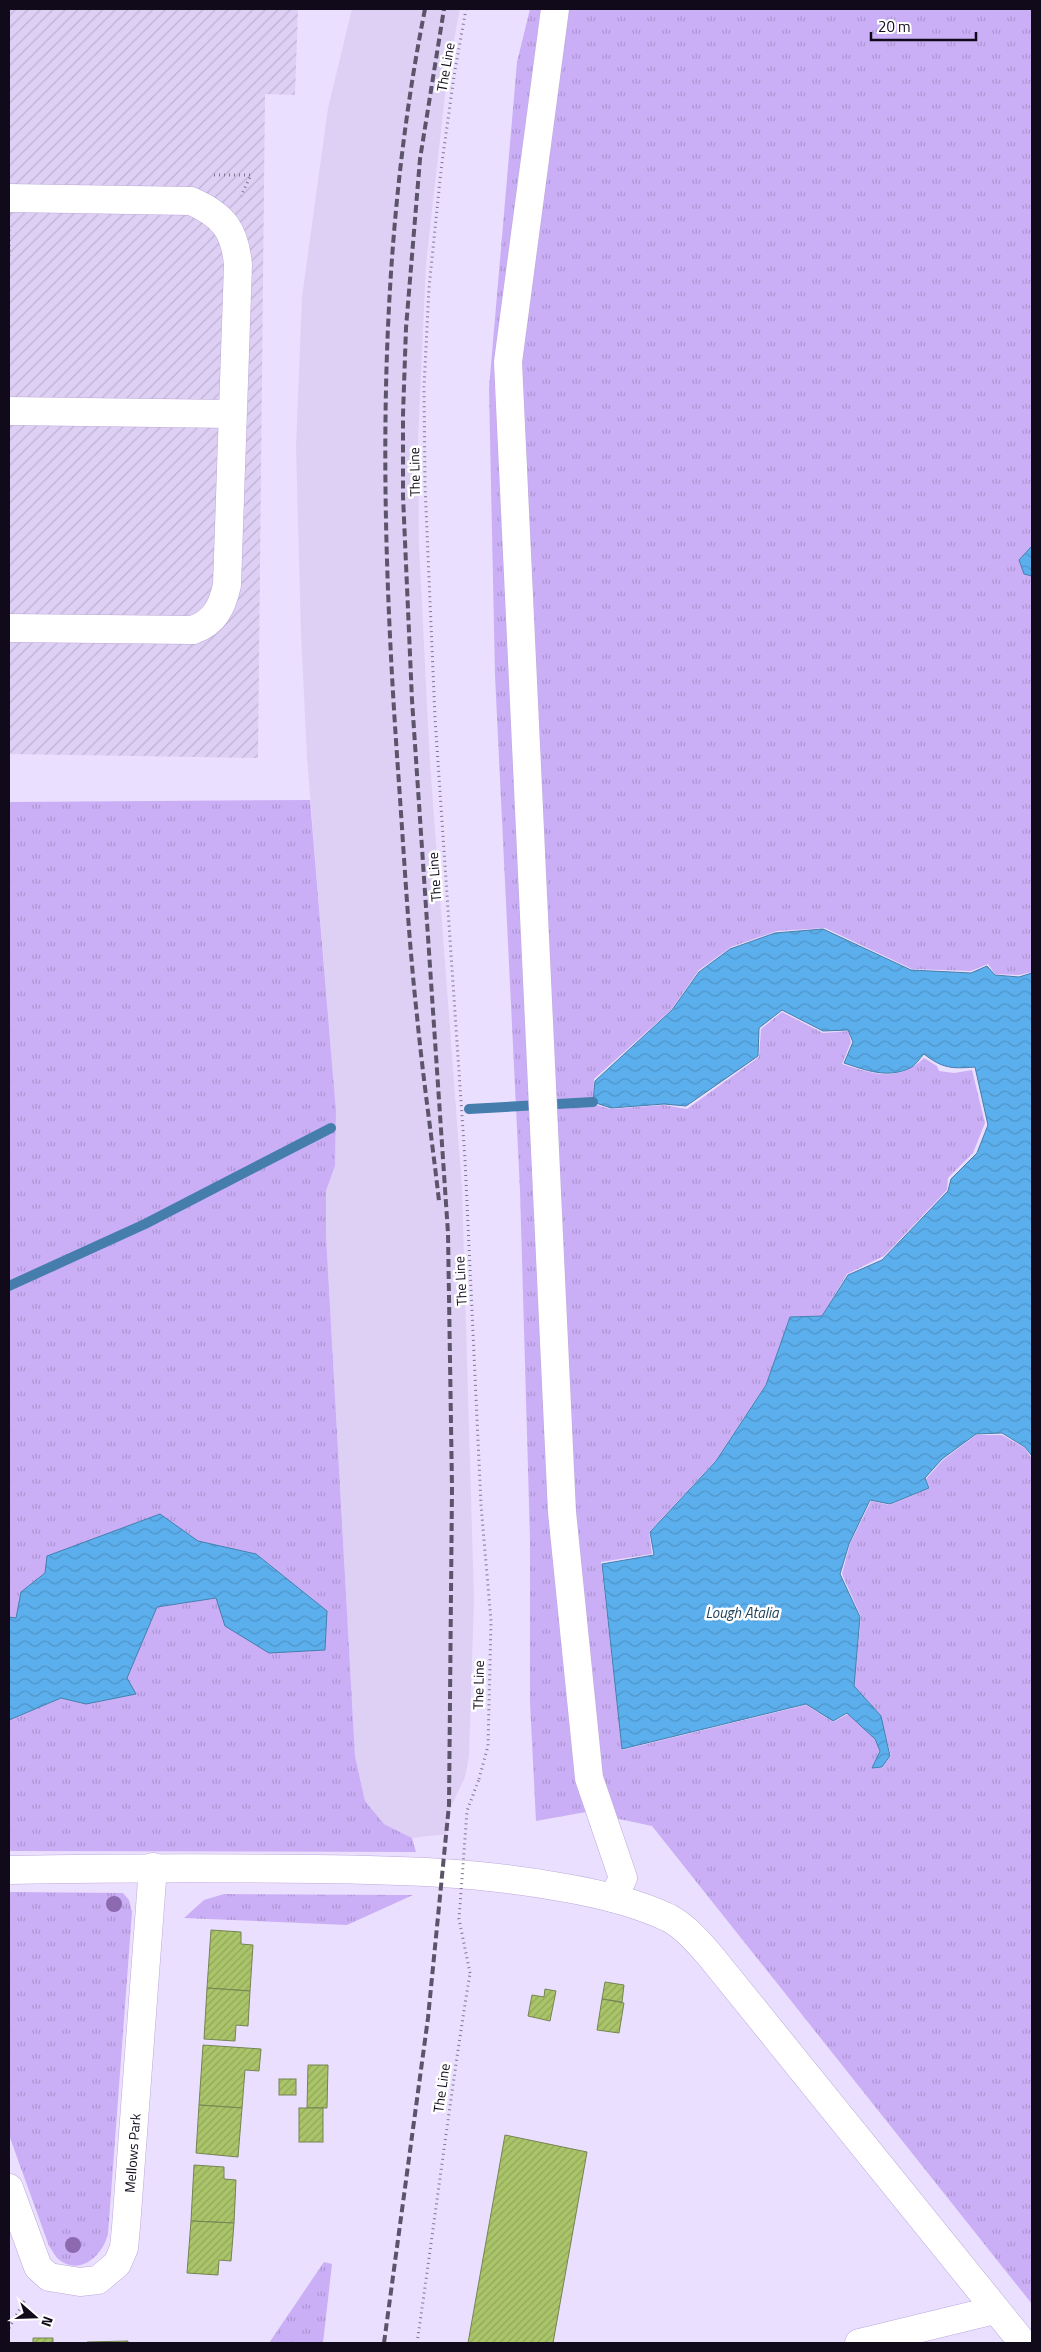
<svg xmlns="http://www.w3.org/2000/svg" width="1041" height="2352" font-family="'Titillium Web',sans-serif">
<style>
.built{fill:#ded0f4}
.industrial{fill:url(#industrial-furrows)}
.grass{fill:url(#grass-tufts)}
.water{fill:url(#water-waves);stroke:#457ead}
.lines{fill:none;stroke-linecap:round;stroke-linejoin:round}
.stream{stroke:#457ead;stroke-width:10}
.building{fill:url(#building-hatch);stroke:#758452}
.minor-casing{stroke:#bca9db;stroke-width:29}
.path{stroke:#7f758e;stroke-width:3;stroke-dasharray:1 4;stroke-linecap:butt}
.minor{stroke:#fff;stroke-width:28}
.rail{stroke:#5c546a;stroke-width:4;stroke-dasharray:8 4;stroke-linecap:butt}
.path-bridge{stroke:#7f758e;stroke-width:3;stroke-dasharray:1 4;stroke-linecap:butt}
.tree{fill:#8d6aaf}
.labels{text-anchor:middle;dominant-baseline:central;stroke-width:5;stroke-linejoin:round;paint-order:stroke}
.street-label{font-size:14px;fill:#110a1b;stroke:#fff}
.water-label{font-size:15px;font-style:italic;fill:#1f435c;stroke:#fff}
</style>
<defs>
<pattern id="industrial-furrows" width="10" height="10" patternUnits="userSpaceOnUse" patternTransform="scale(1.25)"><rect width="10" height="10" fill="#ded0f4"/><path d="M-1 1l2-2M0 10L10 0M9 11l2-2" fill="none" stroke="#bdb1d1"/></pattern>
<pattern id="grass-tufts" width="24" height="20" patternUnits="userSpaceOnUse" patternTransform="scale(1.25)"><rect width="24" height="20" fill="#cbaff6"/><path d="M3 7l-1-3M5 7V3M7 7l1-3M15 17l-1-3M17 17v-4M19 17l1-3" fill="none" stroke="#ad95d2"/></pattern>
<pattern id="water-waves" width="16" height="10" patternUnits="userSpaceOnUse" patternTransform="scale(1.25)"><rect width="16" height="10" fill="#5bafec"/><path d="M0 5q4-4 8 0t8 0" fill="none" stroke="#4e95ca"/></pattern>
<pattern id="building-hatch" width="6" height="6" patternUnits="userSpaceOnUse" patternTransform="scale(1.25)"><rect width="6" height="6" fill="#aac469"/><path d="M-1 1l2-2M0 6l6-6M5 7l2-2" fill="none" stroke="#91a75a"/></pattern>
</defs>
<rect width="100%" height="100%" fill="#ebdfff"/>
<!-- built -->
<path class="built" d="M352 9H460L448 69 426 264 418 440 419 545 430 763 462 1188 474 1598 469 1757 465 1777 450 1809 447 1834 412 1838 384 1824 365 1801 355 1756 326 1235V1191L335 1166 336 1111 307 758 301 634 296 447 302 297 328 108Z"/>
<!-- industrial -->
<path class="industrial" d="M9 9H298L295 95 265 94 258 758 9 754Z"/>
<!-- grass -->
<g class="grass">
<path d="M530 9H1032V546L1019 560 1024 573 1032 576V972L1019 975 995 974 988 964 971 971 912 969 825 928 777 931 731 947 699 970 671 1010 594 1079 593 1104 610 1109 664 1105 687 1109 759 1057 761 1029 782 1012 823 1033 848 1031 851 1042 842 1064C873 1074 898 1083 924 1058L937 1066 939 1071 954 1073 972 1070 985 1123 973 1153 948 1178 947 1190 884 1256 847 1274 822 1316 790 1317 766 1384 716 1460 649 1532 652 1554 601 1562 622 1750 806 1705 833 1722 848 1714 871 1727 874 1739 880 1749 872 1768H882L891 1756 881 1716 854 1686 861 1617 842 1574 850 1544 871 1501 890 1505 930 1488 926 1479 943 1460 976 1435H1002L1025 1448 1032 1459V2304L652 1826 586 1812 536 1821 530 1703V1539L520 1190 495 676 489 388 517 62Z"/>
<path d="M310 800 336 1111 335 1166 326 1191V1235L355 1756 365 1801 384 1824 412 1838 416 1852 9 1851V1720L61 1698 86 1704 136 1694 127 1678 157 1607 216 1598 325 1650 327 1611 256 1554 198 1541 160 1514 45 1573 21 1592 16 1619 9 1617V802Z"/>
<path d="M9 1892 123 1893 129 1900 132 1912 108 2234C103 2255 80 2277 58 2259 55 2256 52 2250 49 2246L9 2135Z"/>
<path d="M224 1894 413 1895 347 1925 184 1918 204 1900Z"/>
<path d="M324 2262 332 2264 323 2343H269Z"/>
</g>
<!-- water -->
<g class="water">
<path d="M1032 546V576L1024 574 1019 560Z"/>
<path d="M823 929 911 970 971 973 987 966 995 975 1019 977 1032 973V1456L1025 1447 1002 1433 976 1434 942 1459 925 1478 929 1488 890 1504 870 1500 849 1544 840 1574 860 1617 854 1686 881 1716 890 1756 882 1767 872 1768 880 1751 875 1739 847 1713 833 1721 806 1704 622 1749 602 1564 654 1555 650 1532 716 1461 766 1385 790 1317 822 1316 848 1275 882 1260 948 1191 951 1179 977 1153 988 1125 975 1067C951 1069 942 1068 924 1054 920 1058 915 1066 910 1068 888 1079 865 1070 844 1063L853 1042 848 1030 823 1031 782 1010 759 1028 758 1056 686 1106 664 1104 611 1108 593 1102 595 1081 672 1010 699 972 730 949 775 933Z"/>
<path d="M160 1514 198 1541 256 1554 327 1611 325 1650 269 1653 225 1626 216 1598 157 1607 127 1678 136 1694 86 1704 61 1698 9 1720V1617L16 1618 21 1592 45 1573 47 1556Z"/>
</g>
<g class="lines">
<!-- stream -->
<g class="stream">
<path d="M469 1109 593 1102"/>
<path d="M9 1286 145 1224 331 1128"/>
</g>
</g>
<!-- building -->
<g class="building">
<path d="M211 1930 241 1932V1944L253 1945 250 1991 207 1988Z"/>
<path d="M605 1982 624 1985 622 2002 602 1999Z"/>
<path d="M207 1988 250 1991 248 2026 236 2025 235 2041 204 2039Z"/>
<path d="M545 1989 556 1991 550 2021 528 2016 532 1995 544 1997Z"/>
<path d="M602 1999 624 2003 619 2033 597 2030Z"/>
<path d="M203 2045 261 2049 259 2071 245 2070 242 2108 199 2105Z"/>
<path d="M308 2065H328L327 2108H307Z"/>
<rect x="279" y="2079" width="17" height="16"/>
<path d="M199 2105 242 2108 238 2157 196 2153Z"/>
<rect x="299" y="2108" width="24" height="34"/>
<path d="M505 2135 587 2152 553 2343H468Z"/>
<path d="M194 2165 224 2167V2179L236 2180 234 2223 191 2221Z"/>
<path d="M191 2221 234 2223 231 2261 219 2260 218 2275 187 2273Z"/>
<path d="M33 2338H53V2343H87H33Z"/>
<path d="M128 2341V2343H87V2342Z"/>
</g>
<g class="lines">
<defs>
<g id="minor">
<path d="M555 9 508 362 562 1512 589 1778 623 1878 613 1898"/>
<path d="M9 198 191 201C223 215 235 230 238 265L227 585C222 607 215 622 193 630L9 628"/>
<path d="M9 411 232 414"/>
<path d="M9 1870C111 1868 213 1868 315 1869 397 1870 479 1872 560 1887 596 1893 635 1902 669 1918 684 1926 696 1940 708 1953L1023 2343"/>
<path id="s1" d="M9 2188 38 2267 49 2277 80 2282 98 2280 117 2264 124 2248 126 2227 153 1867"/>
<path d="M859 2343 995 2310"/>
</g>
</defs>
<!-- minor casing -->
<use href="#minor" class="minor-casing"/>
<!-- path -->
<g class="path">
<path d="M466 9 454 76 441 170 429 288 424 387 425 484 435 718 465 1160 481 1505 491 1621 488 1746 479 1779"/>
<path d="M214 175H251L241 196"/>
<path d="M9 256V230"/>
<path d="M9 2328 26 2298"/>
<path d="M417 2343C435 2220 450 2096 470 1973"/>
</g>
<!-- minor -->
<use href="#minor" class="minor"/>
<!-- rail -->
<g class="rail">
<path d="M425 9C375 261 380 514 398 770 404 852 408 934 417 1016 423 1078 432 1139 439 1201"/>
<path d="M384 2343 428 2018 449 1805 452 1488 448 1233 412 700 403 496V415L406 328 420 159 444 9"/>
</g>
<!-- path-bridge -->
<path class="path-bridge" d="M470 1973 459 1919 467 1811 479 1779"/>
</g>
<!-- trees -->
<g class="tree">
<circle cx="114" cy="1904" r="8"/>
<circle cx="73" cy="2245" r="8"/>
</g>
<g class="labels">
<!-- street labels -->
<g class="street-label">
<text transform="translate(445 67) rotate(-80)">The Line</text>
<text transform="translate(414 472) rotate(-91)">The Line</text>
<text transform="translate(434 877) rotate(-94)">The Line</text>
<text transform="translate(460 1281) rotate(-93)">The Line</text>
<text transform="translate(478 1685) rotate(-89)">The Line</text>
<text transform="translate(441 2088) rotate(-82)">The Line</text>
<text stroke="none"><textPath href="#s1" startOffset="286">Mellows Park</textPath></text>
</g>
<!-- water labels -->
<g class="water-label">
<text x="742" y="1612">Lough Atalia</text>
</g>
</g>
<!-- border -->
<rect width="1041" height="2352" fill="none" stroke="#110a1b" stroke-width="20"/>
<!-- north arrow -->
<g transform="translate(35 2317) rotate(110)" stroke="#ffffff" stroke-width="4" paint-order="stroke">
<path d="M0-4L9 19L0 12L-9 19Z" fill="#110a1b"/>
<text y="-8" font-size="14" font-weight="bold" text-anchor="middle" fill="#110a1b">N</text>
</g>
<!-- scale -->
<path d="M871 32v8h105v-8" fill="none" stroke="#110a1b" stroke-width="2.5"/>
<text x="878" y="32" font-size="15" fill="#110a1b" stroke="#ffffff" stroke-width="4" paint-order="stroke">20 m</text>
</svg>
